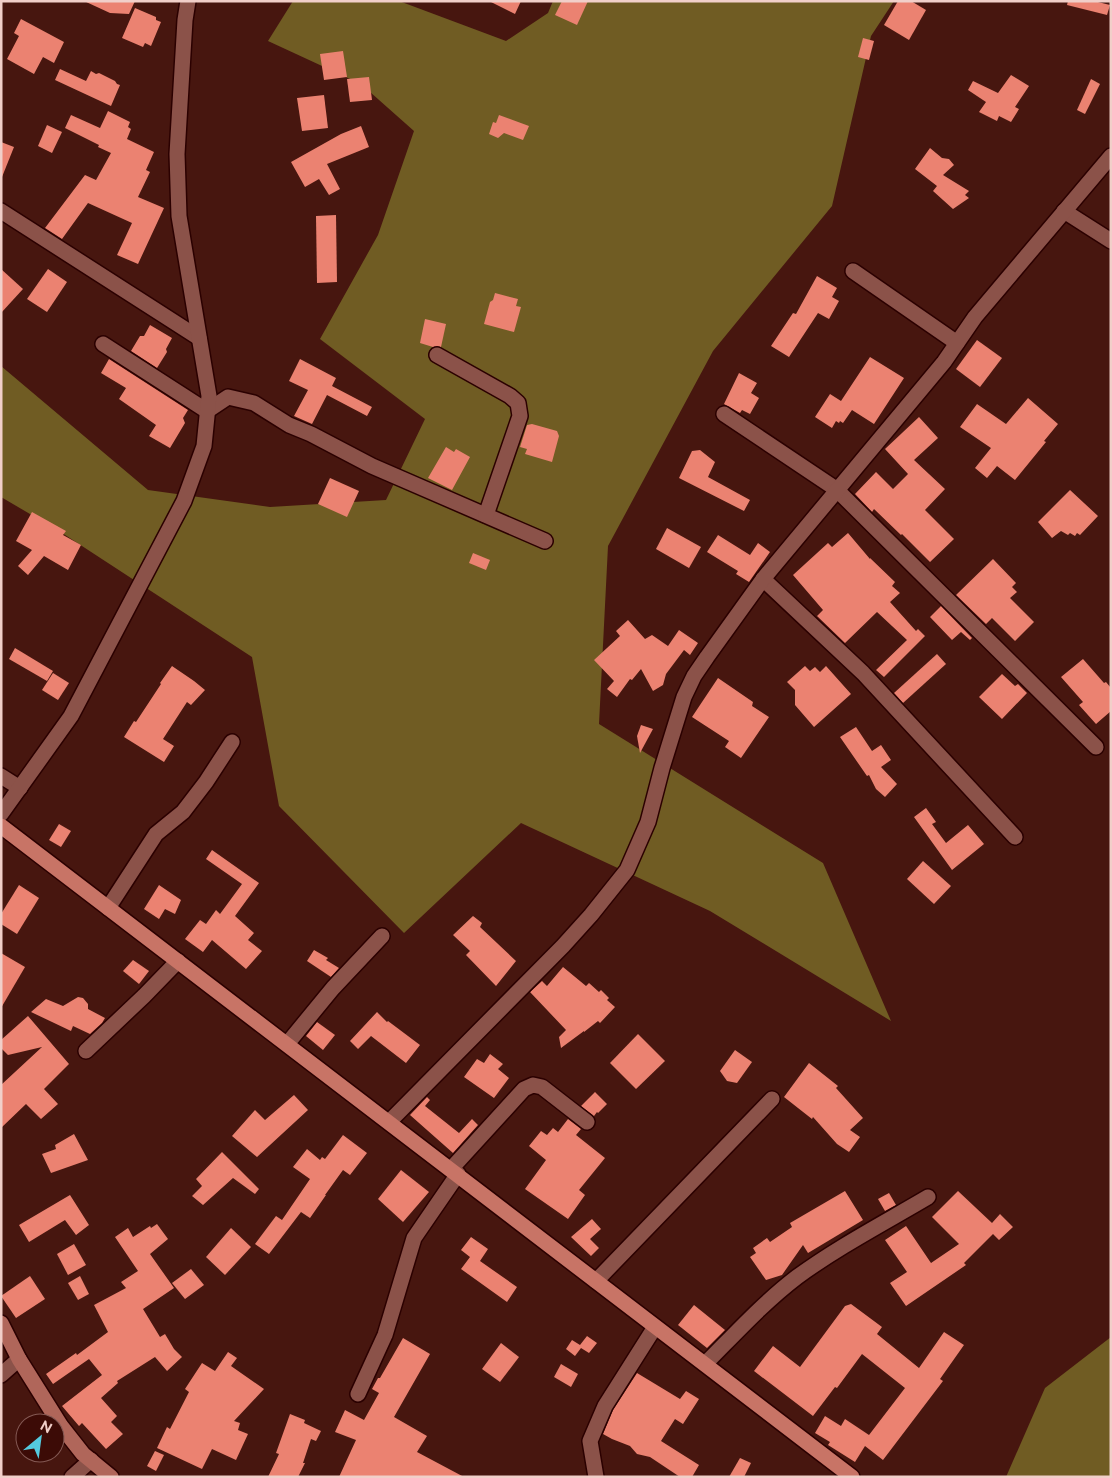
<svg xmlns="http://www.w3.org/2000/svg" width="1112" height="1478" font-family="Raleway,sans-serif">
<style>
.forest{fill:#705c23}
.building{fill:#eb8271}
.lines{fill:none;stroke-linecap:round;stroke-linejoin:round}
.minor-casing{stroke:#2b0000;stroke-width:18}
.major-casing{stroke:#2b0000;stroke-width:18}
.highway-casing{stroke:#2b0000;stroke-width:18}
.minor{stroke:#8b5249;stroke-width:15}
.major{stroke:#b0665a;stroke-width:15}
.highway{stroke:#c87466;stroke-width:15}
</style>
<rect width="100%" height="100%" fill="#47160f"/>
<!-- forest -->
<g class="forest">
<path d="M293 1H399L506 41 548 13 553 1H894L871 36 832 206 713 351 608 546 599 724 823 863 891 1021 710 911 521 823 404 933 279 806 252 657 59 531 1 497V366L148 490 270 507 386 500 425 419 320 339 378 235 414 131 361 84 268 41Z"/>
<path d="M1111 1337V1477H1006L1045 1388Z"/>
</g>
<!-- building -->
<g class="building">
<path d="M84 1H135L129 14 110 13Z"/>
<path d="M489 1H521L515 14Z"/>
<path d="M562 1H588L577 25 555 15Z"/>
<path d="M898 1H911L926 10 909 40 884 25Z"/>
<path d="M1068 1H1094L1110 5 1107 15 1067 5Z"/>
<path d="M135 8 156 17V20L161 22 151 46 145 43 143 47 122 38Z"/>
<path d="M21 19 64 42 54 63 43 57 34 74 7 59 19 36 14 33Z"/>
<path d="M863 38 874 41 869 60 858 57Z"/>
<path d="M343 51 347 77 324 80 320 54Z"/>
<path d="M60 69 86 81 91 71 96 74 99 73 115 81 117 84 120 85 111 106 55 80Z"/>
<path d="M1011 75 1029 86 1015 107 1019 109 1011 122 999 116 997 121 979 112 986 102 968 90 973 81 998 93Z"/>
<path d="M369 77 372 100 350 102 347 79Z"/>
<path d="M1091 79 1100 84 1085 114 1077 110Z"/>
<path d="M324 95 328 128 302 131 297 98Z"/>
<path d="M108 111 130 122 128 127 131 129 127 139 154 152 146 170 150 172 138 197 164 208 138 264 117 255 132 223 88 203 62 239 45 228 85 175 96 180 111 153 98 147 99 145 65 128 71 115 100 128Z"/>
<path d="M499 115 529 126 523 140 504 133 498 138 489 134 493 122 496 123Z"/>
<path d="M47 125 62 132 52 153 38 146Z"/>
<path d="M361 126 369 147 327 164 340 189 329 195 319 179 305 187 291 162 341 134Z"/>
<path d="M1 142 14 147 2 177 1 176Z"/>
<path d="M930 148 942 158 949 159 954 165 943 175 969 191 965 195 969 198 953 209 933 191 937 186 915 169Z"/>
<path d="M336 215 337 282 317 283 316 216Z"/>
<path d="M1 269 23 289 1 313Z"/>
<path d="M48 269 67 282 47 312 27 299Z"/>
<path d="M817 276 837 288 832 297 839 301 829 319 818 313 789 357 771 346 793 313 796 314Z"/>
<path d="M495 293 518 299 516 306 521 307 514 332 484 324 490 302 493 300Z"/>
<path d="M425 319 446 324 441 347H433L420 343Z"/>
<path d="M150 325 172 338 166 349 167 352 157 368 131 351 140 336H144Z"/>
<path d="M977 340 1002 358 980 387 956 369Z"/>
<path d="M870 357 904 378 874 424 852 410 843 423 840 421 839 423 836 421 832 428 815 417 830 394 841 401Z"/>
<path d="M109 359 188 410 183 418 185 423 170 448 149 436 156 425 119 399 126 388 101 373Z"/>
<path d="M300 359 336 378 332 386 372 407 367 416 327 395 312 424 294 416 308 390 289 381Z"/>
<path d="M739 373 757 383 751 393 759 398 750 414 742 410 740 413 724 404Z"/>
<path d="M1028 398 1058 424 1044 441 1046 442 1015 480 997 466 987 478 975 468 991 448 960 427 977 404 1006 424Z"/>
<path d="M919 417 938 438 914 460 945 489 925 510 954 539 930 562 902 534 901 535 874 509 872 512 855 494 876 472 893 489 908 474 885 449Z"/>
<path d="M532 424 557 431 559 436 552 462 525 454 527 449 520 447 527 425Z"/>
<path d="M446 447 454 452 456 449 470 457 452 490 428 478Z"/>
<path d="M700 450 715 462 708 477 750 500 744 511 679 478 692 451Z"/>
<path d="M330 478 359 491 347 517 318 504Z"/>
<path d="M1070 490 1098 516 1080 535 1077 533 1075 536 1070 533 1068 535 1061 531 1052 538 1038 522Z"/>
<path d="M32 512 66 531 63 535 81 545 68 570 44 556 28 575 18 566 32 550 16 541Z"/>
<path d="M667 528 701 547 689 568 656 549Z"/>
<path d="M848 533 870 559V558L895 582 892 586 900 593 890 602 916 631 918 629 925 636 884 677 876 670 907 640 877 612 845 643 817 616 823 610 793 575 828 543 832 547Z"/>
<path d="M718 535 750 555 758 543 770 552 749 582 736 574 738 571 707 552Z"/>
<path d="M473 553 490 560 486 570 469 563Z"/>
<path d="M993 559 1016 583 1012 587 1017 592 1010 598 1034 622 1015 641 992 618 986 624 956 595Z"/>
<path d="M941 606 972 638 970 640 961 632 952 640 930 617Z"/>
<path d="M628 620 645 639 652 635 668 646 679 630 698 643 690 655 684 650 666 674 663 685 653 691 641 669 632 680 630 679 617 697 607 689 614 681 594 660 620 636 616 631Z"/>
<path d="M15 648 53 671 47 681 9 659Z"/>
<path d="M937 654 946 664 903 703 894 693Z"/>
<path d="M1083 659 1104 683 1106 682 1111 688V711L1096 724 1079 705 1083 702 1061 677Z"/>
<path d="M172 666 194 681 205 690 191 705 187 702 163 739 174 746 164 762 124 737 134 721 136 722 161 684 160 683Z"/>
<path d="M805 666 810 671 815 667 820 672 826 666 851 694 814 727 795 705V690L787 682Z"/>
<path d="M53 673 69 683 58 700 42 690Z"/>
<path d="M1002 674 1015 686 1018 684 1027 693 1002 719 979 697Z"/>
<path d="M718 678 753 702 752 706 769 717 741 758 725 747 729 741 692 717Z"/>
<path d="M641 725 653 729 640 753 637 736Z"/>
<path d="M856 727 872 751 881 745 891 760 881 767 897 784 885 797 876 789 869 775 867 776 840 737Z"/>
<path d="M926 808 936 822 932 824 946 843 968 825 984 844 952 870 914 817Z"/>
<path d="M59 824 71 831 61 847 49 840Z"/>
<path d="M212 850 259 883 235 916 254 933 248 940 262 951 246 969 212 940 203 952 185 939 200 920 206 924 216 910 220 914 242 884 206 859Z"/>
<path d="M923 861 951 886 934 904 907 879Z"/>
<path d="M19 885 39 898 17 934 1 924V914Z"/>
<path d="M159 885 181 900 175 914 165 909 159 919 144 909Z"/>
<path d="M473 916 482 923 480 927 516 961 496 986 466 955 470 951 453 935Z"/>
<path d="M314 950 328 958 326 960 339 968 331 977 307 961Z"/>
<path d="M1 953 25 967 1 1008Z"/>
<path d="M133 960 149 971 139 984 123 971Z"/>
<path d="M563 967 586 986 589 983 599 992 601 990 609 998 607 1000 615 1007 600 1023 598 1021 584 1032V1031L561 1048 559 1037 566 1030 530 992 542 981 547 986Z"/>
<path d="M78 997 83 998 88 1004V1009L105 1018 102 1023 90 1034 73 1026 71 1031 31 1012 46 999 63 1006Z"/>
<path d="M377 1012 387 1022 388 1021 420 1045 406 1063 371 1036 358 1049 350 1041Z"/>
<path d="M28 1016 69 1064 44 1089 58 1104 41 1119 26 1104 1 1128V1085L42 1047 8 1055 1 1048V1040Z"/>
<path d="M317 1022 335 1035 323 1050 306 1036Z"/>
<path d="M638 1034 665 1061 636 1089 610 1063Z"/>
<path d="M735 1050 752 1062 737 1083 727 1081 720 1071Z"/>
<path d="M490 1054 503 1064 498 1069 509 1078 494 1098 464 1077 477 1059 484 1063Z"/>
<path d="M809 1063 838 1086 836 1088 863 1118 850 1130 860 1137 849 1152 837 1144 813 1117 812 1119 784 1097Z"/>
<path d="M595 1092 607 1104 598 1113 597 1112 594 1116 581 1106Z"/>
<path d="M294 1095 308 1110 257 1157 232 1136 255 1110 265 1120Z"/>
<path d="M427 1097 430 1100 425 1106 459 1133 472 1119 478 1125 453 1153 410 1115Z"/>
<path d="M568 1119 581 1129 576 1135 605 1158 579 1190 585 1195 568 1219 525 1189 546 1160 529 1146 541 1131 547 1135 553 1128 558 1132Z"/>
<path d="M74 1134 88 1160 51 1173 42 1154 56 1149 55 1145Z"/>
<path d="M343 1135 367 1153 350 1175 343 1170 325 1195H326L310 1218 301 1212 269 1254 255 1244 276 1216 282 1220 310 1179 293 1167 307 1149 320 1160 322 1157 325 1159Z"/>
<path d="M222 1152 259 1189 255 1194 233 1178 203 1205 192 1196 202 1186 196 1179Z"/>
<path d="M401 1170 429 1192 403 1222 378 1199Z"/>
<path d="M845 1191 863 1220 808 1253 803 1245 782 1275 766 1280 750 1257 756 1253 753 1248 767 1238 770 1242 792 1227 790 1223Z"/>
<path d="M958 1191 992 1223 1000 1214 1013 1227 999 1240 993 1234 964 1263 966 1265 906 1306 890 1283 907 1272 885 1240 906 1226 931 1263 959 1244 932 1217Z"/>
<path d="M889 1193 896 1205 885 1211 878 1199Z"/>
<path d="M70 1195 89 1225 76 1235 65 1220 29 1242 19 1225Z"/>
<path d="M592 1219 601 1229 590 1239 599 1248 591 1256 571 1237Z"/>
<path d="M157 1224 168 1239 150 1254 174 1288 143 1309 160 1337 165 1334 174 1349 182 1357 167 1371 155 1357 117 1381 118 1383 101 1398 117 1416 111 1422 123 1434 106 1449 82 1423 79 1426 62 1406 102 1375 89 1359 53 1384 46 1374 76 1353 77 1355 108 1332 94 1305 126 1288 121 1282 138 1271 115 1237 128 1228 133 1237 150 1226 151 1228Z"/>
<path d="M231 1228 251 1247 225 1275 206 1257Z"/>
<path d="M471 1237 488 1249 480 1261 517 1287 507 1302 461 1269 470 1257 461 1250Z"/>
<path d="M74 1244 86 1265 68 1275 57 1254Z"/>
<path d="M191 1269 204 1285 185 1299 172 1283Z"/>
<path d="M30 1276 45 1299 16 1318 1 1296Z"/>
<path d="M80 1276 89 1294 78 1300 68 1283Z"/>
<path d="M851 1304 882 1327 877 1334 919 1368 944 1332 964 1345 940 1379 943 1381 883 1460 865 1446 855 1462 828 1445 830 1442 815 1433 825 1416 841 1426 845 1419 869 1435 905 1388 862 1354 837 1388 835 1387 813 1416 754 1371 773 1346 800 1367 845 1306Z"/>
<path d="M694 1305 725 1330 707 1348 678 1325Z"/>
<path d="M587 1336 597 1343 589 1353 581 1348 575 1356 566 1349 572 1340 580 1345Z"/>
<path d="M403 1338 430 1354 394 1417 427 1436 417 1452 464 1477H339L356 1440 335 1432 345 1410 364 1420 379 1393 372 1389 378 1378H380Z"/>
<path d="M501 1343 519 1357 500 1382 482 1369Z"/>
<path d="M228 1352 237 1358 231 1366 264 1389 234 1421 240 1423 238 1430 248 1434 236 1460 212 1449 202 1469 157 1448 167 1427 170 1429 189 1392 185 1389 202 1363 215 1371Z"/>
<path d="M561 1364 578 1374 571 1387 554 1377Z"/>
<path d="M637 1373 680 1399 686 1391 699 1399 683 1424 675 1419 661 1441 699 1465 692 1477H680L650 1457 637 1454 630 1446 612 1439 603 1434 613 1410Z"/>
<path d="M290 1414 305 1420 304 1423 321 1431 316 1441 311 1439 303 1463H305L298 1477H268L279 1454 276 1453Z"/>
<path d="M155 1451 164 1455 156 1471 147 1466Z"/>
<path d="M740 1458 751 1463 744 1477H729Z"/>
</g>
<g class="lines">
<defs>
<g id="minor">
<path d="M1 211 199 338"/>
<path d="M1064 211 1111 241"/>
<path d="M853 271 957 343"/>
<path d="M103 344 207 411 228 397 254 403 289 425 311 434 372 466 545 541"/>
<path d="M437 355 510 396 518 403 520 416 486 515"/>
<path d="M724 414 836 489 1096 747"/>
<path d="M763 579 863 673 1015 837"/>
<path d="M1 776 20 788"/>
<path d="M1 814 71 716 184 501 204 446 209 396 179 216 177 154 185 20 188 1"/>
<path d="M108 908 156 834 183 812 206 782 232 742"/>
<path d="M287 1044 333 988 382 936"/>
<path d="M86 1051 144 996 178 961"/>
<path d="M389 1122 563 946 591 915 627 870 648 822 662 768 684 697 694 676 707 657 763 579 944 362 975 317 1111 156"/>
<path d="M451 1169 524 1089 533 1085 542 1087 587 1122"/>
<path d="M596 1281 772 1099"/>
<path d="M705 1364C735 1334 763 1303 797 1277 838 1247 884 1223 928 1197"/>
<path d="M1 1375 19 1359"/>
<path d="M358 1394 385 1335 414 1238 458 1174"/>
<path d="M72 1477 91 1460"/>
<path d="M596 1477 590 1441 605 1406 655 1327"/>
</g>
<path id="major" d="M1 1323 19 1359 61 1426 83 1454 111 1477"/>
<path id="highway" d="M1 826 852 1477"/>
</defs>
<!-- minor casing -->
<use href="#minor" class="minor-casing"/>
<!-- major casing -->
<use href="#major" class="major-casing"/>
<!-- highway casing -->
<use href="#highway" class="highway-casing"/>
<!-- minor -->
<use href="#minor" class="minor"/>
<!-- major -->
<use href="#major" class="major"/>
<!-- highway -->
<use href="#highway" class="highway"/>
</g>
<!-- border -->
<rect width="1112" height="1478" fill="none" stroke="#f1cfc9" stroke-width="5"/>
<!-- north arrow -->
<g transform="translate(40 1438) rotate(29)"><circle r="24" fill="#3c0b06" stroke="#845954"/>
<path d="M0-4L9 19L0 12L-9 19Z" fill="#54cade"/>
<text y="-8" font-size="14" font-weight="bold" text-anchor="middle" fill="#f1cfc9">N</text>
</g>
</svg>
